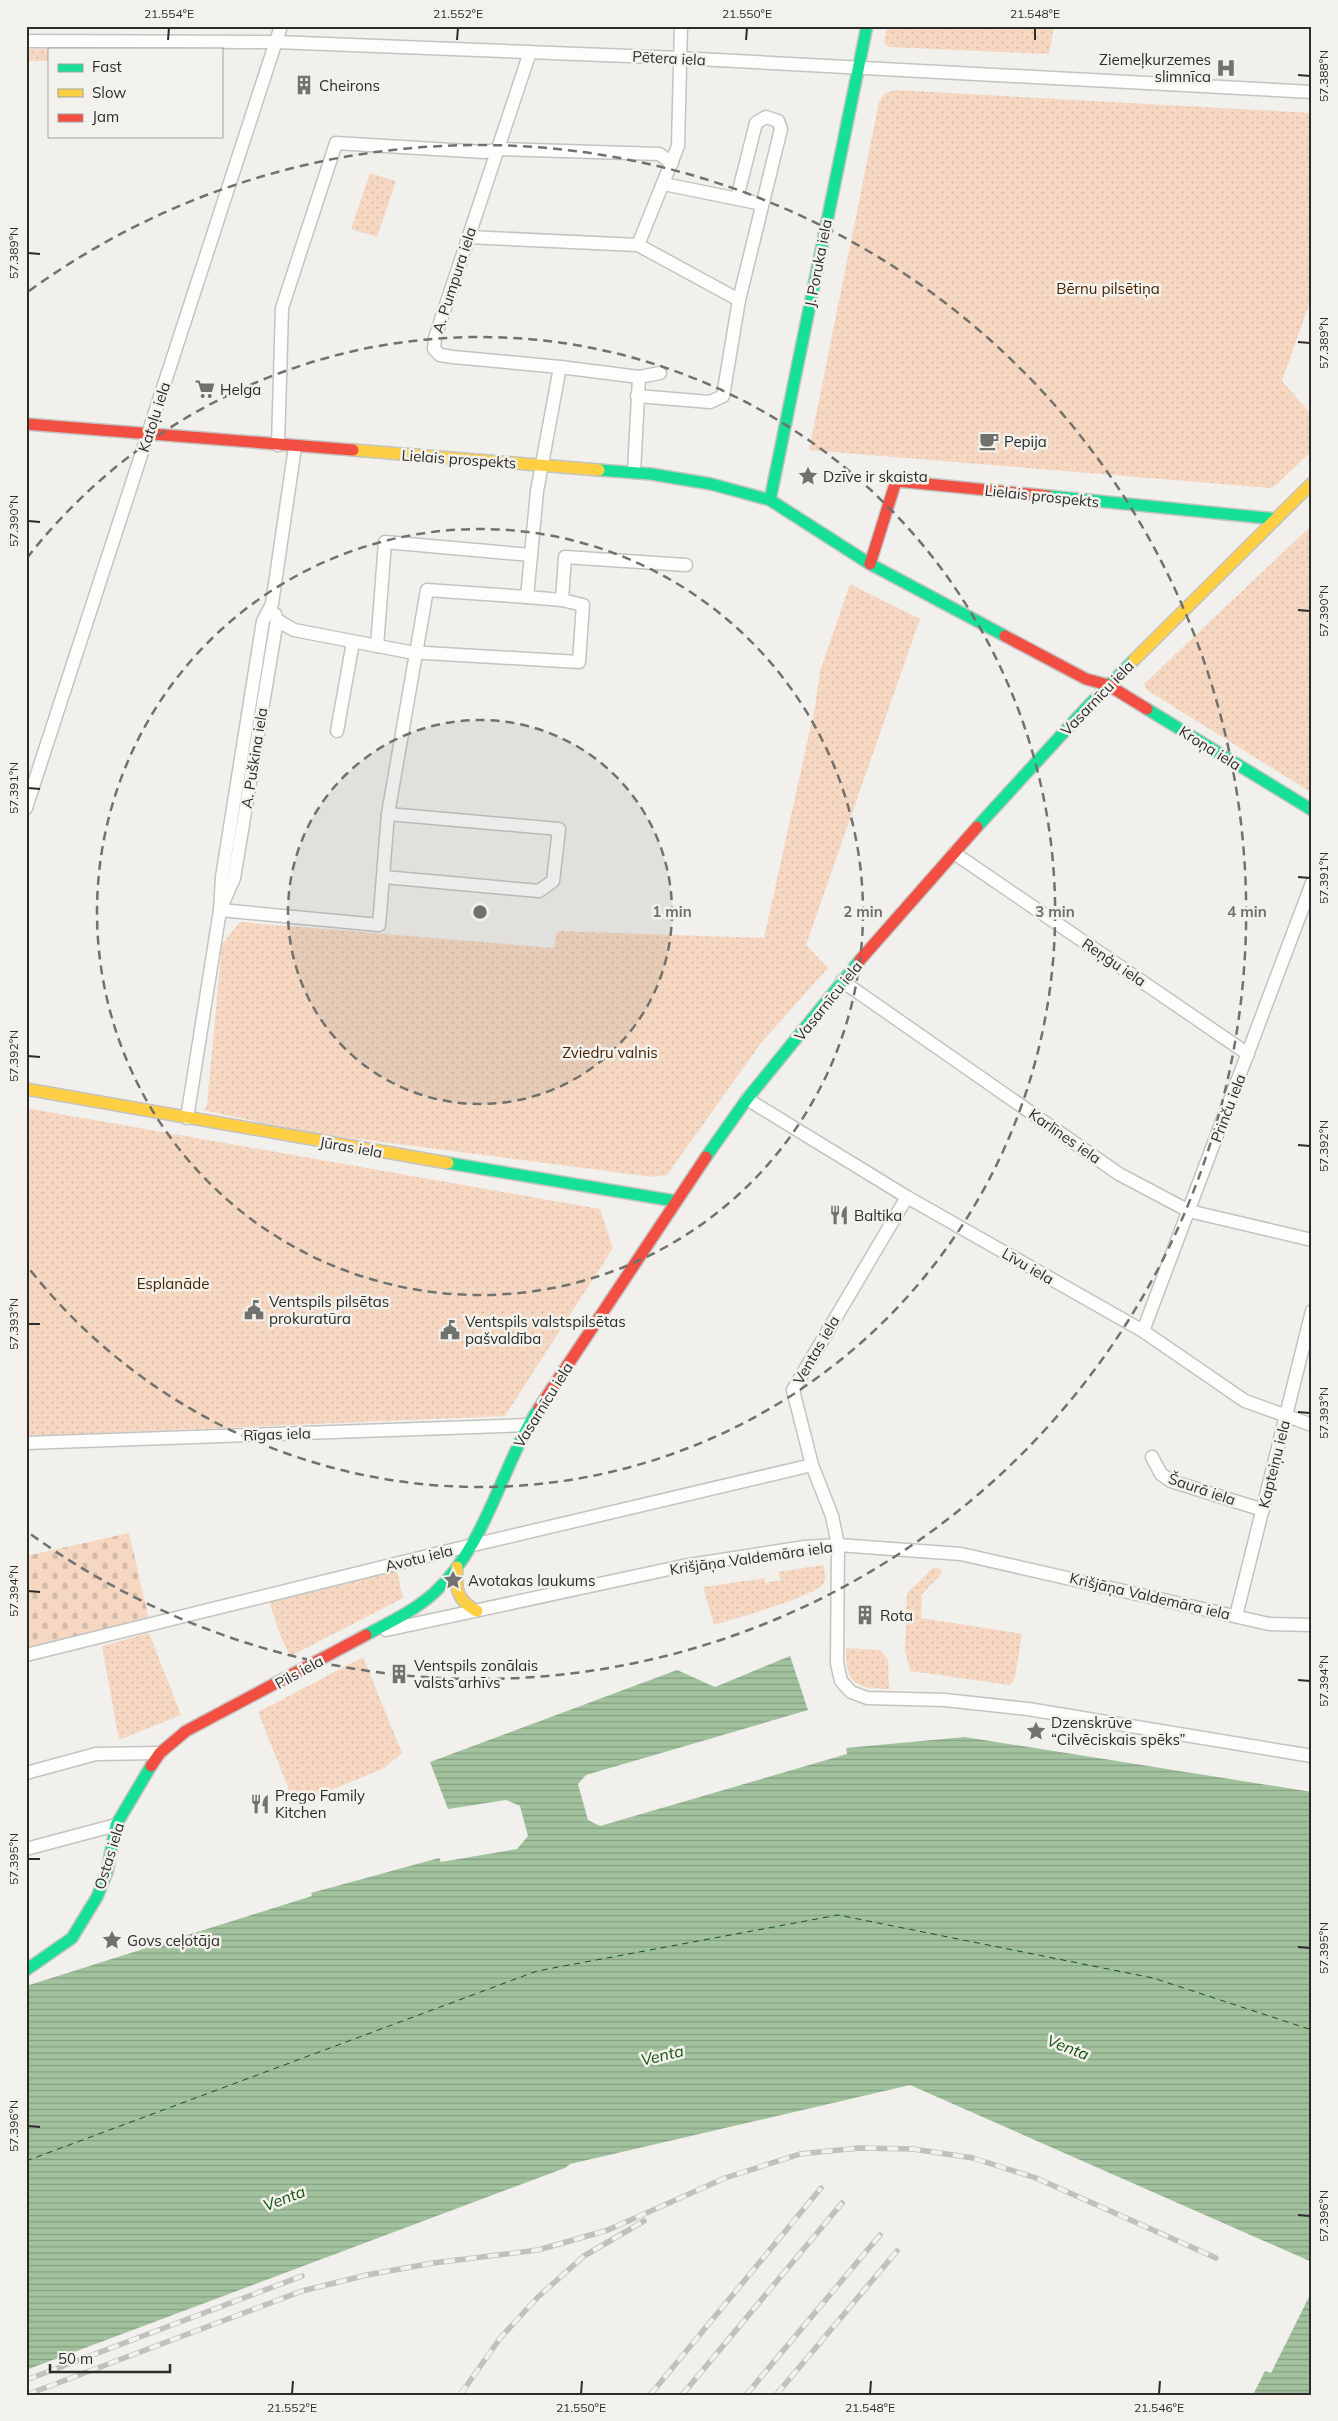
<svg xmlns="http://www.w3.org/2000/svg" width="1338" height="2421" font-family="Mulish,sans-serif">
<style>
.grass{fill:url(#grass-dots)}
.cemetery{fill:url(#cemetery-stones)}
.water{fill:url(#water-rules)}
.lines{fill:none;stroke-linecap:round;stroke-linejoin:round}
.ferry{stroke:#13540f;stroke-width:1;stroke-dasharray:6 5;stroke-linecap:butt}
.street-casing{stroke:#c3c3c1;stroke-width:15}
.fast-casing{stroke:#c3c3c1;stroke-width:14}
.slow-casing{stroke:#c3c3c1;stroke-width:14}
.jam-casing{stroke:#c3c3c1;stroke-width:14}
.street{stroke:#fdfdfc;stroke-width:12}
.fast{stroke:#16e098;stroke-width:11}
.slow{stroke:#ffcf43;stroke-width:11}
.jam{stroke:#f24e42;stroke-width:11}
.rail-casing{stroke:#c0c0be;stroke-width:5.5}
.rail{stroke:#f2f1ec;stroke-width:4;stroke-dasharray:11;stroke-linecap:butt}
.ticks{fill:none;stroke:#2c2c2a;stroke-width:2}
.ring{fill:none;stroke:#71716e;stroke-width:2.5;stroke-dasharray:9 6}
.labels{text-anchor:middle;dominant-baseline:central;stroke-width:5;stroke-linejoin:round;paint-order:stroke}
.street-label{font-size:15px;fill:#2c2c2a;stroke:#f2f1ec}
.poi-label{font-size:15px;fill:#2c2c2a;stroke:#f2f1ec;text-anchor:start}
.park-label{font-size:15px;fill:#482302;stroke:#f2f1ec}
.water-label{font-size:16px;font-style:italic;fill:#13540f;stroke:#f2f1ec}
.centre{fill:#71716e;stroke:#f2f1ec;stroke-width:2.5}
.ring-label{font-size:15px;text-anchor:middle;font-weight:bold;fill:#71716e;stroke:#f2f1ec;stroke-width:5;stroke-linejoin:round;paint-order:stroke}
.neatline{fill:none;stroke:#2c2c2a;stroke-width:2}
.ticks-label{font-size:12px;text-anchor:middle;fill:#2c2c2a}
</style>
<defs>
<pattern id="grass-dots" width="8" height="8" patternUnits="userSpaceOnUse" patternTransform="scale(1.25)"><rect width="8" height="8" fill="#f6d8c2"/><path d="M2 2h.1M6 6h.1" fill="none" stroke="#d3baa7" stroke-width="1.8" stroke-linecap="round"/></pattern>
<pattern id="cemetery-stones" width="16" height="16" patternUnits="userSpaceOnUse" patternTransform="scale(1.25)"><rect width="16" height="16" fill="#f6d8c2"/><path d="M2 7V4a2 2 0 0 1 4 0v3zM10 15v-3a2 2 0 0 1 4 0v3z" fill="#d3baa7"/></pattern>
<pattern id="water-rules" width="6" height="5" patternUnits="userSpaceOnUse" patternTransform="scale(1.25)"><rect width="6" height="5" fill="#a2c29e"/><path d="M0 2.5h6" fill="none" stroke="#849e81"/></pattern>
</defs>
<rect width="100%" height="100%" fill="#f1f0ed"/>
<!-- grass -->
<g class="grass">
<path d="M887 26H1054L1049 54 889 47 884 43Z"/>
<rect x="26" y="49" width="23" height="12"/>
<path d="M895 90 1312 113V296L1282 381 1312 415V451L1276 485 1270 488 809 450 879 102 885 93Z"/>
<path d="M370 173 396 181 377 237 351 229Z"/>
<path d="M1312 525V793L1147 690 1144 684Z"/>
<path d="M850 584 920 619 806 945 828 968 761 1043 667 1175 653 1177 305 1132 203 1110 207 1106 222 944 240 922 554 948 557 931 764 938 815 707 820 671Z"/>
<path d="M26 1108 600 1209 613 1248 505 1416 26 1436Z"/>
<path d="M823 1565C825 1571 827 1578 823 1584 813 1597 733 1619 714 1625L703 1587 765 1578V1583L781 1580 778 1572Z"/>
<path d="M396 1567 403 1598 291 1656 281 1638 269 1601Z"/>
<path d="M933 1568 941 1569 942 1573 922 1594 921 1618 1022 1634 1015 1678 1010 1685 910 1671 905 1650 907 1593Z"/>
<path d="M149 1633 181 1715 119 1740 102 1646Z"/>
<path d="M846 1648 880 1650 888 1660 889 1689C855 1688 846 1685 846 1648Z"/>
<path d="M363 1657 402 1753 384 1768 295 1805 258 1712Z"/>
</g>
<!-- cemetery -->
<path class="cemetery" d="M129 1533 149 1619 26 1648V1556Z"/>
<!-- water -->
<g class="water">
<path d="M790 1656 808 1710 586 1775 578 1784 588 1820 600 1826 847 1754 846 1748 965 1737 1312 1792V2262L910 2085 570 2164 565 2168 26 2370V1986L312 1896 311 1893 439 1858 441 1862 517 1849 528 1836 520 1806 506 1800 448 1809 430 1762 677 1670 715 1687Z"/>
<path d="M1312 2291V2395H1253L1265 2371 1271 2373Z"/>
</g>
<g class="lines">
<!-- ferry -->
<path class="ferry" d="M26 2161 537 1971 838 1915 1153 1978 1312 2030"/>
<defs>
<g id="street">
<path d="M26 41 276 42 679 58 1312 92"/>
<path d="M664 184 762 204"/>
<path d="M468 237 638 245 739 300"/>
<path d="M638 245 678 146 681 26"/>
<path d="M560 367 639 377 660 373"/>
<path d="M637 396 710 402 723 396 739 300 781 129 778 121 766 117 756 123 737 198"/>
<path d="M278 445 282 308 336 143 485 152 499 149 659 154 672 163"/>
<path d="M634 472 639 377"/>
<path d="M562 600 565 557 686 565"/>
<path d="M277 620 294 630 409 652 579 662 583 605 562 600 527 597"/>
<path d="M377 646 385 542 531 555 537 491 560 367 453 357 440 355 434 349 435 338 530 52"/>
<path d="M337 731 353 642"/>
<path d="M26 808 281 26"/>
<path d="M954 853 1248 1054"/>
<path d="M384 877 539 891 553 881 559 829 388 814"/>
<path d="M223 903 234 878 277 620 275 614"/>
<path d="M220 910 379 925 388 814 427 590 527 597 531 555"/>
<path d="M842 981 1119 1174 1189 1211 1312 1240"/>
<path d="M747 1099 907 1197 1143 1331 1245 1401 1312 1425"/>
<path d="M187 1118 220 910 222 877 263 621 272 604 295 447"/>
<path d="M907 1197 793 1390 812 1465 832 1516 838 1545 837 1663 841 1681 851 1692 867 1698 945 1700 1028 1709 1312 1756"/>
<path d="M1143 1331 1312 883"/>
<path d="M26 1443 528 1425"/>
<path d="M1152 1457 1161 1474 1171 1481 1263 1510"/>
<path d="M1236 1616 1312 1311"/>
<path d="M386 1630 683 1566 805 1547 838 1545 961 1554 1269 1624 1312 1625"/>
<path d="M26 1655 456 1549 812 1465"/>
<path d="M26 1773 96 1754 160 1753"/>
<path d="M26 1849 116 1825"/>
</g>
<g id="fast">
<path d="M599 470 651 474 711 484 770 500 870 564 1005 636"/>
<path d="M1048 496 1276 519"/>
<path d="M770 500 867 26"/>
<path d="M1147 709 1312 810"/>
<path d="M977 827 1087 707 1134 660"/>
<path d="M706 1157 747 1099 860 960"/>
<path d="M448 1163 675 1201"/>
<path d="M366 1635C390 1622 414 1611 434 1593 487 1545 501 1466 539 1408"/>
<path d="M26 1970 72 1938 97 1897 107 1872 116 1825 151 1766"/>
</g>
<g id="slow">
<path d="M353 450 599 470"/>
<path d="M1134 660 1312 483"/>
<path d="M26 1089 448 1163"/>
<path d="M457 1567C455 1588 457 1601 477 1611"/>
</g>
<g id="jam">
<path d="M26 424 353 450"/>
<path d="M870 564 896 481 1048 496"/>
<path d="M1005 636 1086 679 1108 685 1147 709"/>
<path d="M860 960 977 827"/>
<path d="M539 1408 706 1157"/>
<path d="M151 1766 160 1753 186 1731 366 1635"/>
</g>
</defs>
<!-- street casing -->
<use href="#street" class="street-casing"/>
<!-- fast casing -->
<use href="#fast" class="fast-casing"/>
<!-- slow casing -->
<use href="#slow" class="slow-casing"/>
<!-- jam casing -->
<use href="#jam" class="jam-casing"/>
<!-- street -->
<use href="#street" class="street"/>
<!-- fast -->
<use href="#fast" class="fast"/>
<!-- slow -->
<use href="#slow" class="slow"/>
<!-- jam -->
<use href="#jam" class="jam"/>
<defs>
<g id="rail">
<path d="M26 2380 302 2276"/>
<path d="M26 2395 302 2291 367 2275 433 2263 538 2250 608 2230 725 2178 800 2154 859 2148 913 2149 973 2158 1036 2178 1216 2258"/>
<path d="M460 2395 501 2337 538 2297 584 2256 644 2221"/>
<path d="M650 2395 821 2188"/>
<path d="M682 2395 842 2203"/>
<path d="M746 2395 880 2235"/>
<path d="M776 2395 897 2251"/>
</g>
</defs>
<!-- rail casing -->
<use href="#rail" class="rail-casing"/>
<!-- rail -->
<use href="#rail" class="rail"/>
</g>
<!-- ticks -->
<path class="ticks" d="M168 40 169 28M457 40 458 28M746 40 747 28M1035 40V28M1298 75 1310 76M28 253 40 254M1298 342 1310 343M28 521 40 522M1298 610 1310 611M28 788 40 789M1298 877 1310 878M28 1056 40 1057M1298 1145 1310 1146M28 1324H40M1298 1412 1310 1413M28 1591 40 1592M1298 1680 1310 1681M28 1859H40M1298 1947 1310 1948M28 2126 40 2127M1298 2215 1310 2216M292 2394 293 2381M581 2394 582 2381M870 2394 871 2381M1159 2394 1160 2381"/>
<!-- distance rings -->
<circle cx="480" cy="912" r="192" fill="#71716e" fill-opacity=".12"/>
<g class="ring">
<circle cx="480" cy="912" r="192"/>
<circle cx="480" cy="912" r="383"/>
<path d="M27 558A575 575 0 1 1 27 1266"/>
<path d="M29 291A767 767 0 1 1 29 1533"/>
</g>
<!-- icons -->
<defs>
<symbol id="hospital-bare" viewBox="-9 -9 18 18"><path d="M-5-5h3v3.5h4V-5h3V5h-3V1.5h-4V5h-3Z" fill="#71716e" stroke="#f2f1ec" stroke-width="2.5" paint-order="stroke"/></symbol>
<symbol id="building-bare" viewBox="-9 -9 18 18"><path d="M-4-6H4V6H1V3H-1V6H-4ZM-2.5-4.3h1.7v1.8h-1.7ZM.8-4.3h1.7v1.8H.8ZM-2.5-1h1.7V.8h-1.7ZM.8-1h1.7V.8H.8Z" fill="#71716e" stroke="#f2f1ec" stroke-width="2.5" paint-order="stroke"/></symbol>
<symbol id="supermarket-bare" viewBox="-9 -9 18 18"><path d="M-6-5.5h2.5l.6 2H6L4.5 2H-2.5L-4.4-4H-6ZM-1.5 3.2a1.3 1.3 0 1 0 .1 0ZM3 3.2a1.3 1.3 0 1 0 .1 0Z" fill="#71716e" stroke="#f2f1ec" stroke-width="2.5" paint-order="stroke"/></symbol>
<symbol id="cafe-bare" viewBox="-9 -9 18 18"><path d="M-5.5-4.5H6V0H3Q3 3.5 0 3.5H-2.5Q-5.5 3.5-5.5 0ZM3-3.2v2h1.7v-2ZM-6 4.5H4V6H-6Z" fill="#71716e" stroke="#f2f1ec" stroke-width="2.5" paint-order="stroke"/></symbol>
<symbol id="sight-bare" viewBox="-9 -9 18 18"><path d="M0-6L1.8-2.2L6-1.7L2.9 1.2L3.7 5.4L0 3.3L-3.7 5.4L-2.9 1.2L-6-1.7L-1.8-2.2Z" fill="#71716e" stroke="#f2f1ec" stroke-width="2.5" paint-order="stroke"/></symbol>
<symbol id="restaurant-bare" viewBox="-9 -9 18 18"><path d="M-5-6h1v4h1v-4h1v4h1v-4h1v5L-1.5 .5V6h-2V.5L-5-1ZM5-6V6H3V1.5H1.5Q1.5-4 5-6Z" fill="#71716e" stroke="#f2f1ec" stroke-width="2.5" paint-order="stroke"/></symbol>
<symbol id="civic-bare" viewBox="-9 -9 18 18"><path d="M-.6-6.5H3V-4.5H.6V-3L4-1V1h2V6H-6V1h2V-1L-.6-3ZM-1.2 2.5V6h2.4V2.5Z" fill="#71716e" stroke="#f2f1ec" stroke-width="2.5" paint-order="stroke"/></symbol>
</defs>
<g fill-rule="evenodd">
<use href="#hospital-bare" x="1212" y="54" width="28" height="28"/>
<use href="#building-bare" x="290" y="71" width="28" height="28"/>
<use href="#supermarket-bare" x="191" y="375" width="28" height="28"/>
<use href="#cafe-bare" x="975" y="427" width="28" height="28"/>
<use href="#sight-bare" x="794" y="462" width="28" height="28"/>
<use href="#restaurant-bare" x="825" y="1201" width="28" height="28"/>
<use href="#civic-bare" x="240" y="1296" width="28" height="28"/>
<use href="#civic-bare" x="436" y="1316" width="28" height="28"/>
<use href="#sight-bare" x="439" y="1566" width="28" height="28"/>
<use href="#building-bare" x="851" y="1601" width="28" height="28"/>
<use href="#building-bare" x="385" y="1660" width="28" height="28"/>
<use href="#sight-bare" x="1022" y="1717" width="28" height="28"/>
<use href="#restaurant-bare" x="246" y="1790" width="28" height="28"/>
<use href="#sight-bare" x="98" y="1926" width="28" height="28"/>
</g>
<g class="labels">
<!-- street labels -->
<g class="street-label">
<text transform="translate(669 58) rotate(3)">Pētera iela</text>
<text transform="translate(818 263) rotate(-79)">J. Poruka iela</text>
<text transform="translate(454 280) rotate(-72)">A. Pumpura iela</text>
<text transform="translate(154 417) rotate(-72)">Katoļu iela</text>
<text transform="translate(459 459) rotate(4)">Lielais prospekts</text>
<text transform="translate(1042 496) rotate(6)">Lielais prospekts</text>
<text transform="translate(1097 698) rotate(-46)">Vasarnīcu iela</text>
<text transform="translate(1210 748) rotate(32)">Kroņa iela</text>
<text transform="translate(254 758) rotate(-81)">A. Puškina iela</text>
<text transform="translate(1114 962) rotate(34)">Reņģu iela</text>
<text transform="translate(828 1001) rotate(-51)">Vasarnīcu iela</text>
<text transform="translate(1228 1108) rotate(-69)">Prinču iela</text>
<text transform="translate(1065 1136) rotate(35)">Karlīnes iela</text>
<text transform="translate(351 1147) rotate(10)">Jūras iela</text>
<text transform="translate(1028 1266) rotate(30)">Līvu iela</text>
<text transform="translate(816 1350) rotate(-60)">Ventas iela</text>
<text transform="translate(543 1405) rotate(-58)">Vasarnīcu iela</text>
<text transform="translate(277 1434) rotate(-2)">Rīgas iela</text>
<text transform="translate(1274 1464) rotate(-76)">Kapteiņu iela</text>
<text transform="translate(1202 1489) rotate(19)">Šaurā iela</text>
<text transform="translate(419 1558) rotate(-14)">Avotu iela</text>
<text transform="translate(751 1558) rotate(-8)">Krišjāņa Valdemāra iela</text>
<text transform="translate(1150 1596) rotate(13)">Krišjāņa Valdemāra iela</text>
<text transform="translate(299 1672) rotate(-29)">Pils iela</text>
<text transform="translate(109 1856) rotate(-73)">Ostas iela</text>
</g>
<!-- poi labels -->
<g class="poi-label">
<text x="1211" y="59" text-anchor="end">Ziemeļkurzemes<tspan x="1211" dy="17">slimnīca</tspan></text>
<text x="319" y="85">Cheirons</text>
<text x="220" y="389">Helga</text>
<text x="1004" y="441">Pepija</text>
<text x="823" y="476">Dzīve ir skaista</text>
<text x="854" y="1215">Baltika</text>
<text x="269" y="1301">Ventspils pilsētas<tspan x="269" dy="17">prokuratūra</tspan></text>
<text x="465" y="1321">Ventspils valstspilsētas<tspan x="465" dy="17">pašvaldība</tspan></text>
<text x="468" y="1580">Avotakas laukums</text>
<text x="880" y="1615">Rota</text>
<text x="414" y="1665">Ventspils zonālais<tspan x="414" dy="17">valsts arhīvs</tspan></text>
<text x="1051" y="1722">Dzenskrūve<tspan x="1051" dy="17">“Cilvēciskais spēks”</tspan></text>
<text x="275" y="1795">Prego Family<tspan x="275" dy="17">Kitchen</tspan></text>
<text x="127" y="1940">Govs ceļotāja</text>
</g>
<!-- park labels -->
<g class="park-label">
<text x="1108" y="288">Bērnu pilsētiņa</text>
<text x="610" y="1052">Zviedru valnis</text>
<text x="173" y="1283">Esplanāde</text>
</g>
<!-- water labels -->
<g class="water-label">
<text transform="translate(1068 2047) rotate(21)">Venta</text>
<text transform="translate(662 2055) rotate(-13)">Venta</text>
<text transform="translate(284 2198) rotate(-21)">Venta</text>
</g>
</g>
<circle cx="480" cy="912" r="8" class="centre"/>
<g class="ring-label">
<text x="672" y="917">1 min</text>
<text x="863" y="917">2 min</text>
<text x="1055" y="917">3 min</text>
<text x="1247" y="917">4 min</text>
</g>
<!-- border -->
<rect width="1338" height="2421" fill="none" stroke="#f2f1ec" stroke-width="55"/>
<!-- legend -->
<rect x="48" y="48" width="175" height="90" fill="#f2f1ec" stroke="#a3a29e"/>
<rect x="58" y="64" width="25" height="8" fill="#16e098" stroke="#a3a29e"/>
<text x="92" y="72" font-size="15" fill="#2c2c2a">Fast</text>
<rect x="58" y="89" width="25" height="8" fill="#ffcf43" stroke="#a3a29e"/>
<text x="92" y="98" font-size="15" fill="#2c2c2a">Slow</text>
<rect x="58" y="114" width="25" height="8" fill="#f24e42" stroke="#a3a29e"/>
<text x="92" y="122" font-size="15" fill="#2c2c2a">Jam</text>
<!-- scale -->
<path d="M50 2364v8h120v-8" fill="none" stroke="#2c2c2a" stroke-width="2.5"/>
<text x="58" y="2364" font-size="15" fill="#2c2c2a" stroke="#f2f1ec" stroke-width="4" paint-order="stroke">50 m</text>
<rect x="28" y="28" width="1282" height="2366" class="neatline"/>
<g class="ticks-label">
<text x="169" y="18">21.554°E</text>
<text x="458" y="18">21.552°E</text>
<text x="747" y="18">21.550°E</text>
<text x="1035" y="18">21.548°E</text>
<text transform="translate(1324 76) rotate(-90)" y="4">57.388°N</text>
<text transform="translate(14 253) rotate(-90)" y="4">57.389°N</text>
<text transform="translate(1324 343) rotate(-90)" y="4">57.389°N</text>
<text transform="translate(14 521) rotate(-90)" y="4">57.390°N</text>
<text transform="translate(1324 611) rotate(-90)" y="4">57.390°N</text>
<text transform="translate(14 788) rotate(-90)" y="4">57.391°N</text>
<text transform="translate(1324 878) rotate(-90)" y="4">57.391°N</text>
<text transform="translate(14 1056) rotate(-90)" y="4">57.392°N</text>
<text transform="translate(1324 1146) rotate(-90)" y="4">57.392°N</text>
<text transform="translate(14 1324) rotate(-90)" y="4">57.393°N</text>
<text transform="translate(1324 1413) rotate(-90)" y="4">57.393°N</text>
<text transform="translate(14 1591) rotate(-90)" y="4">57.394°N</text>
<text transform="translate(1324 1681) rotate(-90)" y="4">57.394°N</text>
<text transform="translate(14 1859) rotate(-90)" y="4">57.395°N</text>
<text transform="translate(1324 1948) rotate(-90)" y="4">57.395°N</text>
<text transform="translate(14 2126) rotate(-90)" y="4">57.396°N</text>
<text transform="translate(1324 2216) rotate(-90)" y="4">57.396°N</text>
<text x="292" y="2412">21.552°E</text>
<text x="581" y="2412">21.550°E</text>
<text x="870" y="2412">21.548°E</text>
<text x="1159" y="2412">21.546°E</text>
</g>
</svg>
